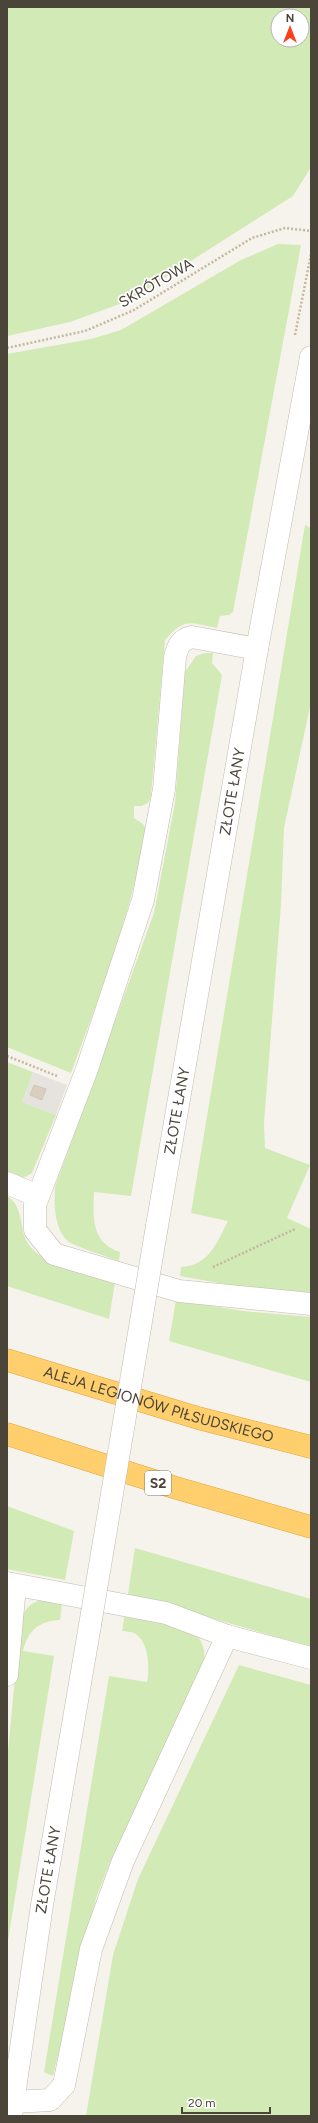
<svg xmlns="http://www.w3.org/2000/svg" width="318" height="2123" font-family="Figtree,sans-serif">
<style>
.industrial{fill:#e6e2dd}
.green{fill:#d2eab5;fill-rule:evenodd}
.building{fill:#d8cfc1;stroke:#d3c7b4}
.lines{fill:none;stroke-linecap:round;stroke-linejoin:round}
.minor-casing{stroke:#c2bbae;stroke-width:23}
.highway-casing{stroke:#e0a43c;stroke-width:23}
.path{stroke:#c4b79f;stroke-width:2.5;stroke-dasharray:2 2;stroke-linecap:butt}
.minor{stroke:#fff;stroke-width:22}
.highway{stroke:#ffcf6e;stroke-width:22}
.minor-bridge-casing{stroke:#c2bbae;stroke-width:23;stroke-linecap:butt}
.minor-bridge{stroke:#fff;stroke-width:22}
.labels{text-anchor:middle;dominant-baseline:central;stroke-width:3.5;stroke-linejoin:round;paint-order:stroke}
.shield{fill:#fff;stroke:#817c74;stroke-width:1}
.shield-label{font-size:14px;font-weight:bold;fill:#4b4439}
.street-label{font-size:15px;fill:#4b4439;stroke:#fff}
</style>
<rect width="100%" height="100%" fill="#f6f3ec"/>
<!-- industrial -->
<path class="industrial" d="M33 1072 67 1085 56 1115 22 1102Z"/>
<!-- green -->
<g class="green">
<path d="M7 7H311V167L293 196 128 301 70 322 7 336ZM278 16H302V40H278Z"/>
<path d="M278 244 301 245 233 612 229 615 220 616 217 628C190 623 185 617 165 640L151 795 149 802 142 806H134V818L143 824 146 829C131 916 101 991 71 1073L7 1047V354L91 339 121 330 241 260Z"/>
<path d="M305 525 311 528V702L284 828 281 904 264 1123 265 1148 310 1165 287 1218 311 1229V1296L268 1292 180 1276 181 1267C209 1266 217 1242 228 1221L191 1213Z"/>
<path d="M205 653H213L212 663 222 675 131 1196 94 1192C93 1217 91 1243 120 1252L119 1261C108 1257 77 1247 69 1242 54 1230 54 1205 55 1187L154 913 175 803 185 672 196 656Z"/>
<path d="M7 1062 33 1072 22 1102 56 1115 32 1173 21 1179H7Z"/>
<path d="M7 1196C25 1207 18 1230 29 1245 43 1266 91 1274 115 1282L109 1319 7 1286Z"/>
<path d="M176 1300 243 1311 311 1317V1382L169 1341Z"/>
<path d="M7 1506 74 1531 65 1580 7 1569Z"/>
<path d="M135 1548 311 1599V1647L128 1594Z"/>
<path d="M44 1599 62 1602 60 1620C39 1621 28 1630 23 1651L54 1656 7 1947V1762L20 1625C23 1610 29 1603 44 1599Z"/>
<path d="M125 1613C139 1617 190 1627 198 1637 205 1646 205 1656 204 1667L120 1848 111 1860 96 1898 53 2076 44 2072 109 1676 147 1682C150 1668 149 1641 134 1633 131 1632 126 1631 122 1631Z"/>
<path d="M239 1665 311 1685V2116H86L113 1955 138 1879Z"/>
</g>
<!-- building -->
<path class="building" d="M34 1085 46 1089 42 1100 30 1095Z"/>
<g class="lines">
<defs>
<g id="minor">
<path d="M257 649 192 637C180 640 178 646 175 657L164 789 143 900 87 1069 35 1205V1230L54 1254 179 1291 311 1304"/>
<path d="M7 1183 38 1196"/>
<path id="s1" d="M157 1226 257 649 311 357"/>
<path d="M7 1583 166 1613 227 1636 311 1658"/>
<path d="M7 1675 15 1586"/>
<path d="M7 2100 13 2102 50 2100 64 2085 91 1949 123 1861 227 1636"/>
<path id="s2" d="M11 2116 42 1905 90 1625"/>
</g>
<g id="highway">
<path id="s3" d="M7 1360 198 1418 311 1447"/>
<path d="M7 1434 173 1487 311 1527"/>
</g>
</defs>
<!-- minor casing -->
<use href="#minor" class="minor-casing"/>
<!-- highway casing -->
<use href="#highway" class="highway-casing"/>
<!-- path -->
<g class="path">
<path d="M295 335 311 254"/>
<path d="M7 348 85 331 134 310 252 238 285 228 311 231"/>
<path d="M7 1056 57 1076"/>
<path d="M213 1267 295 1229"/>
</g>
<!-- minor -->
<use href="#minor" class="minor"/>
<!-- highway -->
<use href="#highway" class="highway"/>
<defs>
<path id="minor-bridge" d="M90 1625 157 1226"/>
</defs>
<!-- minor-bridge casing -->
<use href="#minor-bridge" class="minor-bridge-casing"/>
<!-- minor-bridge -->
<use href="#minor-bridge" class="minor-bridge"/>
</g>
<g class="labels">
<!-- shield labels -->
<rect class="shield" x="145" y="1471" width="26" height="24" rx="3"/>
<g class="shield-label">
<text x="158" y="1483">S2</text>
</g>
<!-- street labels -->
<g class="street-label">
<text transform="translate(156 283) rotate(-30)">SKRÓTOWA</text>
<text stroke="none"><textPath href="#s1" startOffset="441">ZŁOTE ŁANY</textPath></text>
<text stroke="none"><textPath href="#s1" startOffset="117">ZŁOTE ŁANY</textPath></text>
<text stroke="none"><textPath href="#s3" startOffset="158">ALEJA LEGIONÓW PIŁSUDSKIEGO</textPath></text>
<text stroke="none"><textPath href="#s2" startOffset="249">ZŁOTE ŁANY</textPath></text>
</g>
</g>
<!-- border -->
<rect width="318" height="2123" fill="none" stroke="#4b4439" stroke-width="16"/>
<!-- north arrow -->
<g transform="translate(290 28)"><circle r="19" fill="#ffffff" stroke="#b7b4b0"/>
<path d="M0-3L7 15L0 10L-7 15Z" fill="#fc3f1d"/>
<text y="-6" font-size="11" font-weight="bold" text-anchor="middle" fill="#4b4439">N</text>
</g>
<!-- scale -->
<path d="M182 2107v6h88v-6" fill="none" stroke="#4b4439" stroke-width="2"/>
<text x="188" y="2107" font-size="12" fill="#4b4439" stroke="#ffffff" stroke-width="3" paint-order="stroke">20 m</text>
</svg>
